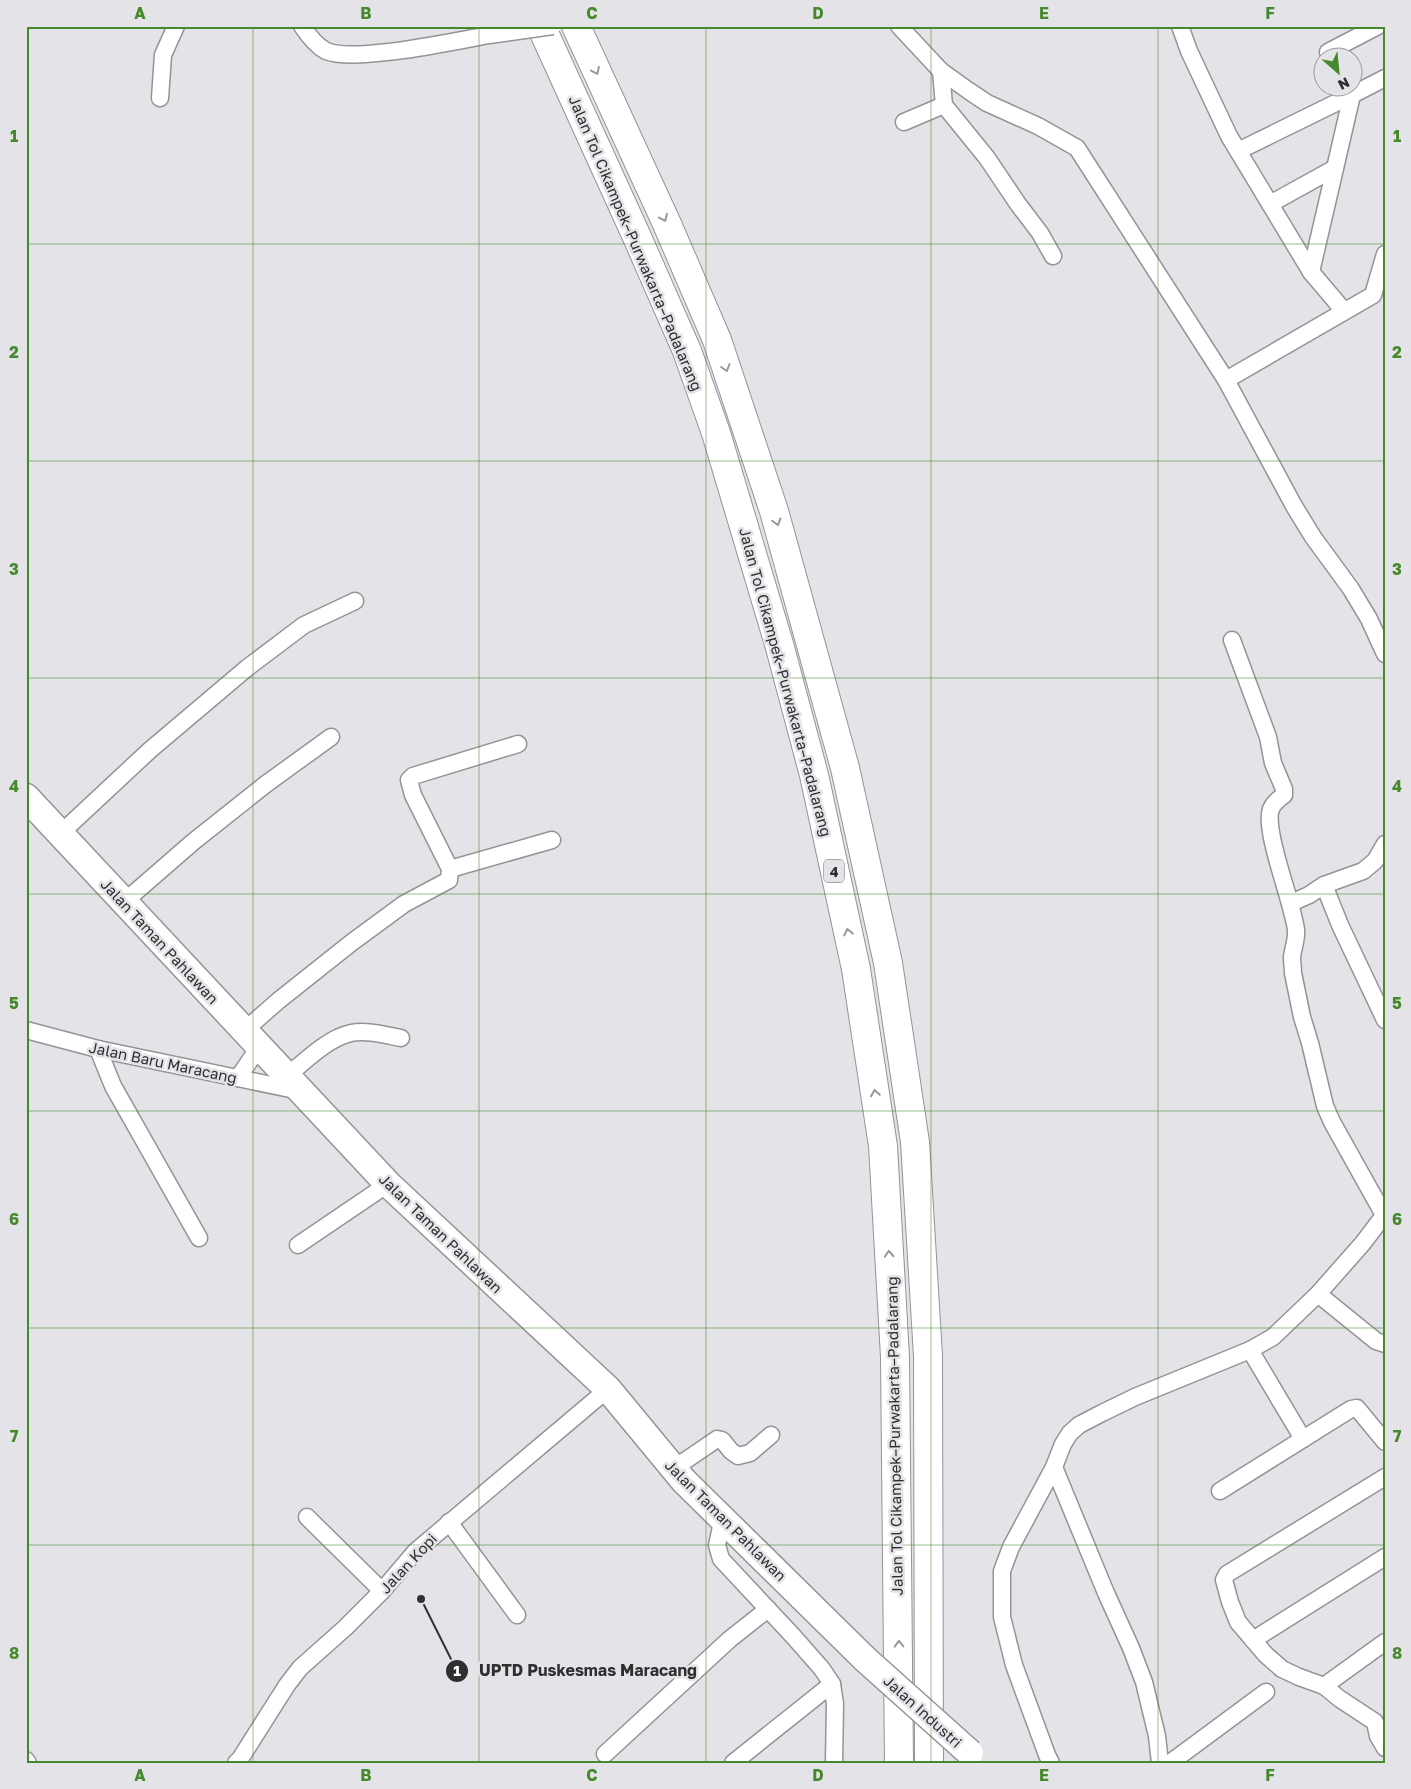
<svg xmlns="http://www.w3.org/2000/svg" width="1411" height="1789" font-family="'Golos Text',sans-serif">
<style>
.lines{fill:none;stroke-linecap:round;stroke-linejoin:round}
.street-casing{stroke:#949396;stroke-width:19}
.primary-casing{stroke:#949396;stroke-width:29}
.highway-casing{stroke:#949396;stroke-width:30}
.street{stroke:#fff;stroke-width:16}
.primary{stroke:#fff;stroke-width:26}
.highway{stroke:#fff;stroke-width:28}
.street-bridge-casing{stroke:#949396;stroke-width:19;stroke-linecap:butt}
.primary-bridge-casing{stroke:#949396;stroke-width:29;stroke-linecap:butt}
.street-bridge{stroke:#fff;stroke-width:16}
.primary-bridge{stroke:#fff;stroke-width:26}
.oneway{stroke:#979798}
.grid{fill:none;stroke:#46892d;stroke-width:1;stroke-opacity:0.55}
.labels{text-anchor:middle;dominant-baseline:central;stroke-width:5;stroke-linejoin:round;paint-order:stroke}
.shield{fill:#e4e3e7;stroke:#656567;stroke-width:1}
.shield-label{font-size:14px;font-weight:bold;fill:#2f2f30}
.street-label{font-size:15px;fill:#2f2f30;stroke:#e4e3e7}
.leader{fill:none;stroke:#2f2f30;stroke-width:2}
.callout-dot{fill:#2f2f30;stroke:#e4e3e7;stroke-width:2}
.mark-label{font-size:15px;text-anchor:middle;font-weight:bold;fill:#fff}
.callout-label{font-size:16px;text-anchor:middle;font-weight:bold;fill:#2f2f30;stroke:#e4e3e7;stroke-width:5;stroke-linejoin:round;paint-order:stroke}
.neatline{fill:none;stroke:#46892d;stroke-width:2}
.grid-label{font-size:16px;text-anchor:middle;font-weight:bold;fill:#46892d}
</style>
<rect width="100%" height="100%" fill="#e4e3e7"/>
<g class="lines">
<defs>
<g id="street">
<path d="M302 26C308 35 317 46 326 51 355 63 456 41 489 35"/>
<path d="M899 26 941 71 969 91 987 103 1038 126 1077 148 1226 380 1294 506 1313 537 1351 589 1369 619 1385 654"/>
<path d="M1180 26 1189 51 1229 136 1311 272 1344 311"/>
<path d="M1328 52 1378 26"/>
<path d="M941 71 944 105 987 158 1018 204 1040 233 1053 256"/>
<path d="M160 98 163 55 176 26"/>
<path d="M904 122 944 105"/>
<path d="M1238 151 1352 95"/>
<path d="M1270 204 1335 168"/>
<path d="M1311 272 1352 95 1385 78"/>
<path d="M1226 380 1373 295 1385 254"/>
<path d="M1232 640 1268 737 1273 763 1284 789V795C1279 799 1274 802 1271 809 1263 830 1293 903 1296 930 1297 939 1293 948 1292 957 1292 962 1293 968 1293 973L1302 1017 1310 1043 1325 1106 1332 1122 1384 1215"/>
<path d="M61 833 150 750 247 668 304 625 355 601"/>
<path d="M1385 844 1375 861 1363 871 1324 885 1340 925 1385 1020"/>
<path d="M450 869 552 840"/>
<path d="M124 902 193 842 266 784 331 737"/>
<path d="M1291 903 1309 895 1324 885"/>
<path d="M26 1030 98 1049 300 1091"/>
<path d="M244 1031 278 1001 351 943 404 904 449 880 450 869 413 795 409 780 413 776 518 744"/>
<path d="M98 1049 113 1086 199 1238"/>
<path d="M287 1076C305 1061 328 1038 351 1033 367 1030 385 1035 401 1038"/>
<path d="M238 1078 259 1047"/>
<path d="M298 1245 388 1184"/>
<path d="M1318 1294 1376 1341 1385 1344"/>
<path d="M1250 1350 1303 1439 1351 1409 1357 1408 1385 1442"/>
<path d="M1054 1467 1106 1593 1131 1648 1144 1682 1157 1736 1160 1763"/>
<path d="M673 1469 717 1439 722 1440 731 1451 738 1456 750 1453 771 1435"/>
<path d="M1385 1477 1227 1574 1224 1580 1230 1602 1238 1622 1266 1655 1282 1669 1299 1677 1324 1686 1340 1699 1375 1722 1378 1736 1385 1748"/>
<path d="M1220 1491 1303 1439"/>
<path d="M307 1517 382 1591"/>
<path d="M723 1518 717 1545 721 1559 793 1636 822 1669 832 1684 835 1704 834 1763"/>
<path d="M449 1522 517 1615"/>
<path d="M1253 1640 1385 1557"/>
<path d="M1324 1686 1385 1642"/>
<path d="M605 1754 730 1639 768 1609"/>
<path d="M26 1760 28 1763"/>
<path d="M236 1763 240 1759 287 1685 300 1668 345 1628 382 1591 416 1551 608 1389"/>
<path d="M733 1763 832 1684"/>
<path d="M1051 1763 1047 1755 1014 1665 1002 1617V1571L1011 1547 1054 1467 1063 1444 1070 1433 1079 1425 1102 1413 1135 1397 1250 1350 1273 1337 1318 1294 1363 1243 1385 1214"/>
<path d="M1170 1763 1266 1692"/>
</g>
<path id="primary" d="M26 797 388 1184 608 1389 684 1481 865 1659"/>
<g id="highway">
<path d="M541 26 637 237 687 351 716 433 779 644 814 775 856 969 883 1146 895 1357 899 1763"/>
<path d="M576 26 667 224 717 340 774 511 845 768 888 963 915 1142 928 1356 929 1763"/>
</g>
</defs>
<!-- street casing -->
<use href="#street" class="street-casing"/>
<!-- primary casing -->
<use href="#primary" class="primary-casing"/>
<!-- highway casing -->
<use href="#highway" class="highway-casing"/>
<!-- street -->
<use href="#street" class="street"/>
<!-- primary -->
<use href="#primary" class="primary"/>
<!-- highway -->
<use href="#highway" class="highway"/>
<defs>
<path id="street-bridge" d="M489 35 553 26"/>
<path id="primary-bridge" d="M865 1659 970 1753"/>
</defs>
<!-- street-bridge casing -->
<use href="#street-bridge" class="street-bridge-casing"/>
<!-- primary-bridge casing -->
<use href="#primary-bridge" class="primary-bridge-casing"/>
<!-- street-bridge -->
<use href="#street-bridge" class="street-bridge"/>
<!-- primary-bridge -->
<use href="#primary-bridge" class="primary-bridge"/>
</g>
<!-- one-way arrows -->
<defs><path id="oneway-chevron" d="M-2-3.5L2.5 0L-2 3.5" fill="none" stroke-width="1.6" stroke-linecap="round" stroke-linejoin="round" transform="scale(1.25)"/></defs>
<g class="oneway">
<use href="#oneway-chevron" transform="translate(596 71) rotate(65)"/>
<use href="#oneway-chevron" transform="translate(664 218) rotate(65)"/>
<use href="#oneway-chevron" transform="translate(726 368) rotate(72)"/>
<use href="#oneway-chevron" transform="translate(777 522) rotate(74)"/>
<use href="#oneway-chevron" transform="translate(848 932) rotate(-102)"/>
<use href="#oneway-chevron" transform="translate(875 1093) rotate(-99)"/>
<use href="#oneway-chevron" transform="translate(889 1254) rotate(-93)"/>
<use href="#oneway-chevron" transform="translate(899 1644) rotate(-91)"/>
</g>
<!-- grid -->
<path class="grid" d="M253 26V1763M479 26V1763M706 26V1763M931 26V1763M1158 26V1763M26 244H1385M26 461H1385M26 678H1385M26 894H1385M26 1111H1385M26 1328H1385M26 1545H1385"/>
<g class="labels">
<!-- shield labels -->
<rect class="shield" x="824" y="859.5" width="20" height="23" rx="4"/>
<g class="shield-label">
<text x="834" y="871">4</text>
</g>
<!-- street labels -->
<g class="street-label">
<text transform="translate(636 243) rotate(67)">Jalan Tol Cikampek–Purwakarta–Padalarang</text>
<text transform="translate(786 682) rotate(75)">Jalan Tol Cikampek–Purwakarta–Padalarang</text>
<text transform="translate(160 941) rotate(47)">Jalan Taman Pahlawan</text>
<text transform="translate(163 1062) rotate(12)">Jalan Baru Maracang</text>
<text transform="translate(441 1233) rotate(44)">Jalan Taman Pahlawan</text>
<text transform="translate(894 1436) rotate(-91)">Jalan Tol Cikampek–Purwakarta–Padalarang</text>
<text transform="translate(726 1520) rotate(45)">Jalan Taman Pahlawan</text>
<text transform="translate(408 1563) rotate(-47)">Jalan Kopi</text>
<text transform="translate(923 1711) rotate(42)">Jalan Industri</text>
</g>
</g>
<!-- callouts -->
<path class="leader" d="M421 1599L457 1671"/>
<g class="callout-dot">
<circle cx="421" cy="1599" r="5"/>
<circle cx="457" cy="1671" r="12"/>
</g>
<g class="mark-label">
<text x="457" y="1676">1</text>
</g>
<g class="callout-label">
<text x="588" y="1676">UPTD Puskesmas Maracang</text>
</g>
<!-- border -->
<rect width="1411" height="1789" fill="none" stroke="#e4e3e7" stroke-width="55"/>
<!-- north arrow -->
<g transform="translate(1338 72) rotate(153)"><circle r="24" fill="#e4e3e7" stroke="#9c9b9e"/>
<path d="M0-4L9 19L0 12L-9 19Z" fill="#46892d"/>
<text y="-8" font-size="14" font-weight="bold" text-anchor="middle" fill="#2f2f30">N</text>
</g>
<rect x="28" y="28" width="1356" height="1734" class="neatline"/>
<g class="grid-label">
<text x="140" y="19">A</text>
<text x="366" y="19">B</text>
<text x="592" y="19">C</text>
<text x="818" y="19">D</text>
<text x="1044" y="19">E</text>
<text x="1270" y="19">F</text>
<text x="14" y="142">1</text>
<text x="1397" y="142">1</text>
<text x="14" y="358">2</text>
<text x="1397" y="358">2</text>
<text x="14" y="575">3</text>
<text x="1397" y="575">3</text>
<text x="14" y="792">4</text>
<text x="1397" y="792">4</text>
<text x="14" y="1009">5</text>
<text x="1397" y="1009">5</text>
<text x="14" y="1225">6</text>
<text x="1397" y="1225">6</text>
<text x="14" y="1442">7</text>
<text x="1397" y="1442">7</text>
<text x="14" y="1659">8</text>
<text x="1397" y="1659">8</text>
<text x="140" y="1781">A</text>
<text x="366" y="1781">B</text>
<text x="592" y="1781">C</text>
<text x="818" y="1781">D</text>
<text x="1044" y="1781">E</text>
<text x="1270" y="1781">F</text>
</g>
</svg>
